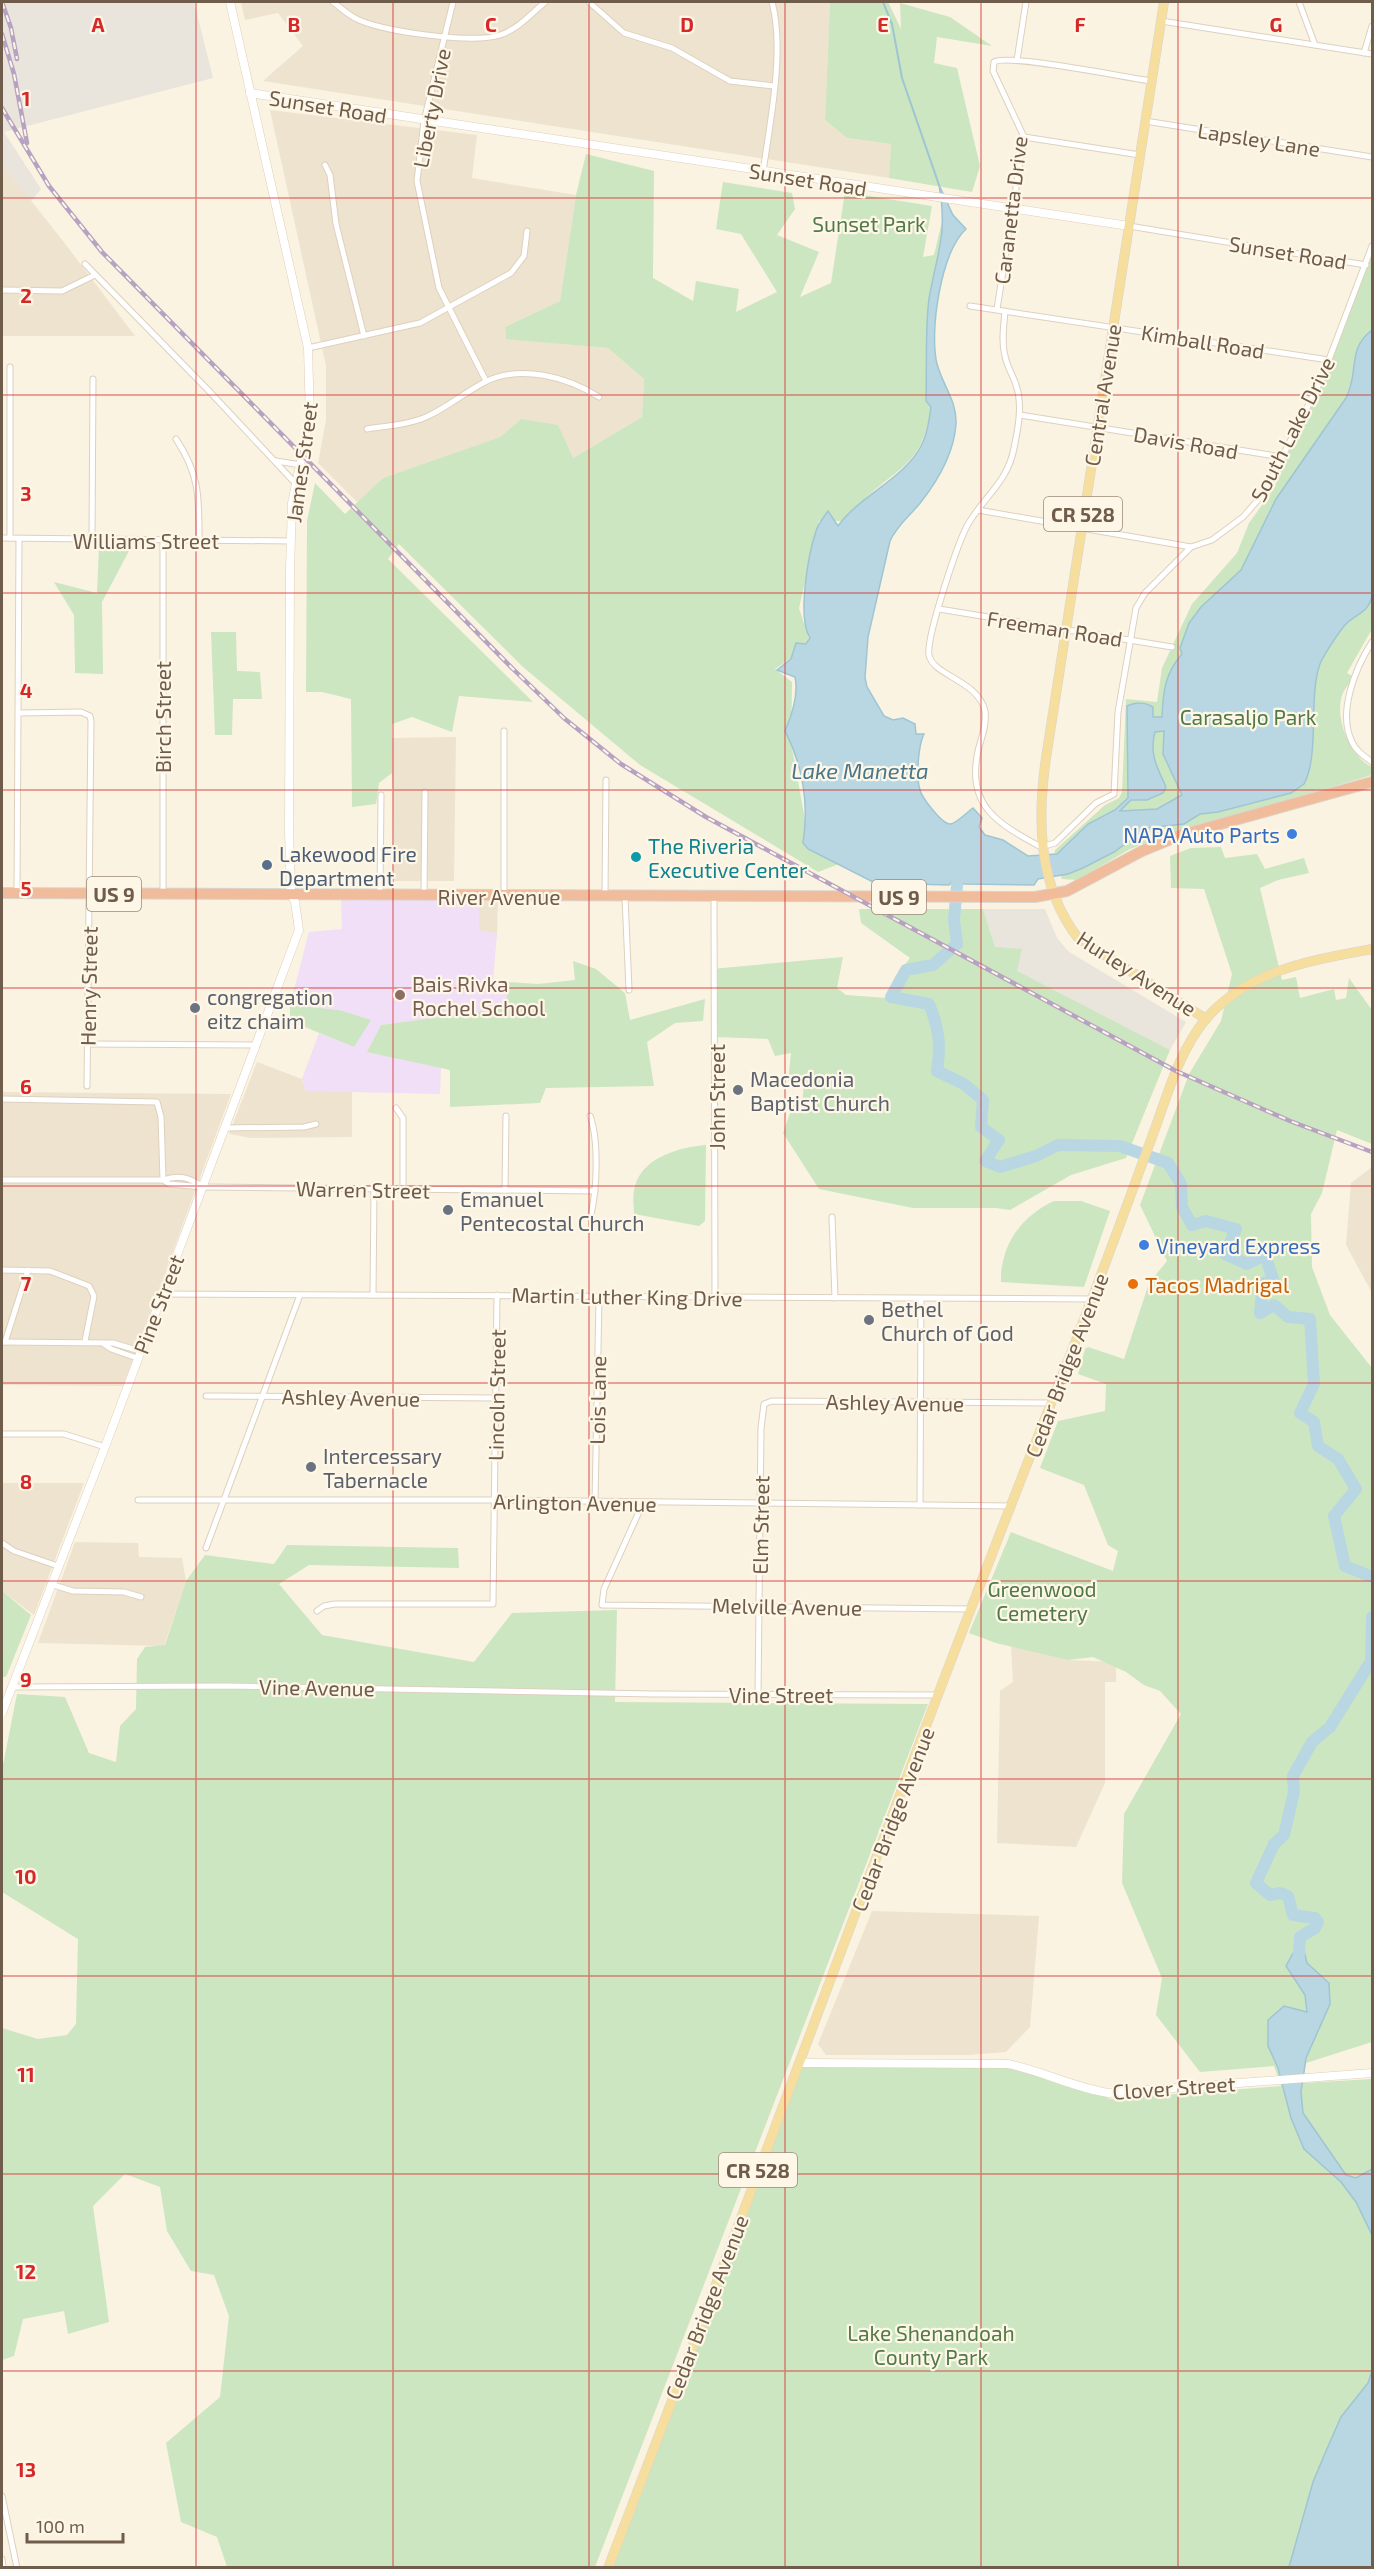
<svg xmlns="http://www.w3.org/2000/svg" width="1374" height="2569" font-family="'Exo 2',sans-serif">
<style>
.residential{fill:#eee3cf}
.industrial{fill:#e9e4dc}
.education{fill:#f0dff6}
.green{fill:#cce6c1}
.water{fill:#b8d7e2;stroke:#9fc5d3;stroke-width:1.5;fill-rule:evenodd}
.lines{fill:none;stroke-linecap:round;stroke-linejoin:round}
.stream{stroke:#9fc5d3;stroke-width:2}
.river{stroke:#b8d7e2;stroke-width:12}
.street-casing{stroke:#ded0be;stroke-width:7}
.secondary-casing{stroke:#dfcfba;stroke-width:9}
.primary-casing{stroke:#dad5d0;stroke-width:10}
.highway-casing{stroke:#dad5d0;stroke-width:12}
.street{stroke:#fff;stroke-width:5}
.secondary{stroke:#fff;stroke-width:8}
.primary{stroke:#f5de9e;stroke-width:9}
.highway{stroke:#f1bc9c;stroke-width:10}
.rail-casing{stroke:#b7a2c2;stroke-width:4.5}
.rail{stroke:#fef7e7;stroke-width:2;stroke-dasharray:7;stroke-linecap:butt}
.grid{fill:none;stroke:#d62828;stroke-width:1.5;stroke-opacity:0.55}
.shop-dot{fill:#3f7fe0;stroke:#fef7e7;stroke-width:2}
.culture-dot{fill:#0f9aa8;stroke:#fef7e7;stroke-width:2}
.service-dot{fill:#5c6f8a;stroke:#fef7e7;stroke-width:2}
.education-dot{fill:#8d6e63;stroke:#fef7e7;stroke-width:2}
.worship-dot{fill:#6b7280;stroke:#fef7e7;stroke-width:2}
.food-dot{fill:#e8710a;stroke:#fef7e7;stroke-width:2}
.labels{text-anchor:middle;dominant-baseline:central;stroke-width:4.5;stroke-linejoin:round;paint-order:stroke}
.shield{fill:#fef7e7;stroke:#9b8a79;stroke-width:1.5}
.shield-label{font-size:20px;font-weight:bold;fill:#705c4a}
.street-label{font-size:21px;fill:#705c4a;stroke:#fef7e7}
.park-label{font-size:21px;fill:#507a46;stroke:#fef7e7}
.shop-label{font-size:21px;fill:#366cbe;stroke:#fef7e7;text-anchor:end}
.culture-label{font-size:21px;fill:#0d838f;stroke:#fef7e7;text-anchor:start}
.service-label{font-size:21px;fill:#4e5e75;stroke:#fef7e7;text-anchor:start}
.education-label{font-size:21px;fill:#785e54;stroke:#fef7e7;text-anchor:start}
.worship-label{font-size:21px;fill:#5b616d;stroke:#fef7e7;text-anchor:start}
.food-label{font-size:21px;fill:#c56008;stroke:#fef7e7;text-anchor:start}
.water-label{font-size:22px;font-style:italic;fill:#497789;stroke:#fef7e7}
.grid-label{font-size:20px;text-anchor:middle;font-weight:bold;fill:#d62828;stroke:#fef7e7;stroke-width:4.5;stroke-linejoin:round;paint-order:stroke}
</style>
<rect width="100%" height="100%" fill="#faf3e1"/>
<!-- residential -->
<g class="residential">
<path d="M241 2H830L825 120 847 138 891 144 889 178 263 81 303 46 278 13 245 20Z"/>
<path d="M270 110 477 135 472 178 576 195 560 301 505 327 506 338 608 348 644 379 642 417 573 458 521 419 500 437 383 478 358 503 318 463 326 420V366Z"/>
<path d="M2 164 63 241 135 336H2Z"/>
<path d="M456 737 454 881H394L393 791 389 738Z"/>
<path d="M479 899 498 900 497 934 479 930Z"/>
<path d="M257 1062 302 1079 306 1091H352V1137L251 1138 229 1134Z"/>
<path d="M2 1092 231 1094 123 1386 2 1385Z"/>
<path d="M1372 1167V1291H1371L1346 1245 1351 1183Z"/>
<path d="M2 1483H84L34 1615 2 1591Z"/>
<path d="M75 1542 138 1543 139 1557 182 1558 186 1581 164 1646 38 1643Z"/>
<path d="M1011 1645 1068 1660 1116 1662V1682H1105V1783L1076 1847 997 1843 1000 1691 1013 1682Z"/>
<path d="M872 1911 1039 1916 1030 2027 1006 2052 968 2055H826L818 2044Z"/>
</g>
<!-- industrial -->
<g class="industrial">
<path d="M2 2H194L213 78 4 132 41 189 31 201 2 164Z"/>
<path d="M983 909H1045L1057 938 1069 952 1186 1022 1170 1050 1016 971 995 947Z"/>
</g>
<!-- education -->
<path class="education" d="M341 898 479 899V930L497 934 493 981 508 985 507 1008 381 1025 368 1051 441 1068 440 1094 306 1091 302 1079 319 1033 354 1047 339 1010 290 1005 309 932 342 929Z"/>
<!-- green -->
<g class="green">
<path d="M830 2H888L901 29 900 3 950 17 992 46 937 37 934 63 957 68 980 166 972 192 889 178 891 144 847 138 825 120Z"/>
<path d="M586 154 654 171 653 278 693 301 696 281 739 289 736 312 777 292 741 234 716 229 723 182 792 193 795 209 777 235 819 252 800 297 831 283 845 192 932 206 923 257 934 255 944 213 943 243 928 337 926 401 931 407C922 469 897 465 859 505 854 510 846 514 843 521H819L799 608 811 645 775 669 792 682 791 742 809 842 839 864 818 872 640 765 523 667 399 544 388 559 533 702 459 696 452 732 412 717 392 724V773L379 783 376 804 352 807 351 699 322 692H306L307 521 315 483 345 514 383 478 500 437 521 419 558 425 573 458 642 417 644 379 608 348 506 339 505 327 560 301 576 195Z"/>
<path d="M1372 246V629L1347 673 1355 678C1351 682 1345 688 1343 693 1333 716 1350 757 1372 767V775L1167 836 1130 849 1077 880 1062 879 1054 857 1055 850 1105 805 1119 798 1122 792 1126 699 1157 702 1162 668 1192 604 1237 553 1249 523 1275 487 1282 457 1322 378Z"/>
<path d="M99 546 130 549 102 602 103 674 75 673 74 615 54 582 97 593Z"/>
<path d="M211 632H236L237 671 260 672 262 699H233L232 735H215Z"/>
<path d="M1221 847 1225 858 1257 854 1265 869 1304 858 1309 873 1278 880 1260 888 1282 980 1296 977 1300 998 1334 989 1336 1000 1346 998 1349 978 1372 1010V1144L1337 1130 1322 1193 1311 1214 1312 1267 1330 1315 1372 1368V2042L1306 2063 1303 2083 1372 2079V2169L1356 2179 1346 2175 1303 2113 1301 2092 1277 2066 1291 2118 1304 2149 1341 2182 1356 2202 1372 2235V2371L1368 2383 1341 2417 1326 2451 1313 2482 1289 2567 608 2568 799 2063 1008 2064 1095 2091 1110 2099 1281 2086 1274 2066 1200 2072 1156 2015 1162 1978 1122 1883 1124 1814 1181 1714 1160 1691 1144 1685 1126 1672 1093 1657 1068 1660 996 1643 969 1633 1011 1532 1113 1571 1118 1551 1108 1545 1084 1485 1040 1468 1058 1421 1105 1411 1106 1384 1078 1374 1085 1349 1088 1347 1124 1359 1149 1283 1167 1261 1140 1205 1189 1074 1221 1021 1232 974 1204 889 1171 888 1170 856 1191 848Z"/>
<path d="M859 909H983L995 947 1022 949 1017 971 1170 1050 1126 1158 1071 1175 1010 1210 996 1208H913L819 1189 783 1133 793 1105 802 1106 804 1082 788 1081 791 1053 775 1056 768 1039 715 1037 711 969 843 957 837 988 846 995 888 998 895 977 910 958 861 923Z"/>
<path d="M573 961 596 969 625 993 630 1020 705 999 703 1021 675 1023 647 1042 654 1086 546 1088 540 1103 450 1107V1070L367 1052 381 1025 506 1008 508 986 493 981 538 984 575 980Z"/>
<path d="M290 1005 339 1010 371 1020 354 1047 290 1021Z"/>
<path d="M706 1145 705 1221 699 1226 634 1214C634 1206 632 1194 635 1186 643 1157 680 1147 706 1145Z"/>
<path d="M1054 1201H1081L1110 1211 1084 1287 1001 1282C1000 1246 1021 1216 1054 1201Z"/>
<path d="M287 1545 458 1548 459 1568 309 1565 279 1584 322 1635 474 1662 512 1613 617 1610 615 1702 928 1704 595 2567H227L217 2537 181 2522 166 2443 220 2397 229 2316 214 2275 191 2271 167 2231 160 2187 125 2174 93 2206 109 2322 68 2334 64 2311 23 2319 14 2356 2 2360V2028L38 2039 67 2035 76 2024 78 1939 2 1892V1770L17 1694 65 1697 89 1753 116 1762 120 1726 136 1709 137 1659 145 1647 165 1645 186 1581 205 1555 274 1564Z"/>
<path d="M2 1591 31 1615 6 1677H2Z"/>
</g>
<!-- water -->
<g class="water">
<path d="M939 185 953 215 966 229C941 252 929 331 937 364 943 386 957 401 956 424 954 453 939 479 921 502 910 516 898 524 890 541L868 637 865 678 867 687 884 716 893 720 903 718 915 724 916 734H924C918 746 916 777 920 790 922 798 942 824 950 824 956 824 967 812 973 808L982 818 979 827 985 835 1003 840 1028 856 1057 854 1088 824 1115 810 1128 798 1127 706C1135 702 1145 702 1153 707V717H1162C1163 692 1165 673 1182 654L1180 648 1189 623 1201 607 1241 570 1276 499 1346 398C1360 371 1346 350 1372 330V596C1368 614 1356 613 1345 625 1339 632 1323 656 1320 664 1308 696 1320 754 1304 784L1291 793 1218 812 1200 814 1184 824 1147 828 1114 852 1083 868 1068 874 1038 879 1034 885 964 884 956 878 949 885 875 883 808 849 803 843C809 804 803 766 785 731 792 715 799 695 795 677L777 670 791 659 796 643 806 644 810 638C797 618 808 555 816 531 818 524 824 517 828 511L838 526C859 496 907 477 922 444 928 433 929 420 931 407L926 401C927 371 925 327 929 299 937 252 948 235 939 185ZM1164 731 1163 754 1182 795 1157 809 1120 811 1131 800H1147L1163 793 1166 787C1157 767 1149 754 1155 732Z"/>
<path d="M1301 1939 1307 1963 1329 1983 1330 2004 1306 2058 1301 2092 1303 2113 1346 2175 1356 2178 1372 2169V2235L1356 2202 1341 2182 1304 2149 1291 2118 1278 2068 1268 2046V2020L1284 2006 1307 2012 1305 1995 1286 1966Z"/>
<path d="M1372 2371V2567H1289L1313 2482 1326 2451 1341 2417 1368 2383Z"/>
</g>
<g class="lines">
<!-- stream -->
<path class="stream" d="M883 2 892 24 902 78 939 185"/>
<!-- river -->
<g class="river">
<path d="M959 863 954 920 957 944 933 965 906 970 891 997 929 1004C939 1028 941 1046 937 1071L964 1084 983 1100 981 1127 999 1140 985 1161 1000 1167 1036 1156 1058 1145 1120 1146 1168 1163 1181 1184 1182 1207 1192 1225 1206 1221 1236 1229 1225 1254 1247 1264 1265 1255 1274 1282 1263 1283 1260 1313 1274 1305 1288 1317 1310 1319 1314 1384 1300 1413 1314 1422 1318 1446 1338 1459 1356 1489 1334 1516 1345 1566 1372 1577"/>
<path d="M1299 1954 1300 1937 1315 1928 1318 1922 1315 1918 1293 1915 1288 1896 1280 1893 1270 1895 1256 1883 1274 1844 1284 1835 1294 1792 1293 1776 1312 1742 1330 1727 1371 1661 1372 1617"/>
</g>
<defs>
<g id="street">
<path d="M333 2C341 8 349 16 359 20 387 32 473 44 500 35 518 29 531 14 545 2"/>
<path d="M453 2 424 121 417 181 439 288 486 381"/>
<path d="M589 2 624 33 672 48 730 81 774 86"/>
<path d="M1299 2 1315 45"/>
<path d="M1161 21 1372 54"/>
<path d="M1364 53 1372 26"/>
<path d="M1017 60 1026 2"/>
<path d="M1145 121 1372 157"/>
<path d="M1024 137 1140 155"/>
<path d="M325 165 330 175 336 224 364 336"/>
<path d="M763 172C770 122 785 50 772 2"/>
<path d="M1129 226 1366 265"/>
<path d="M85 264 209 391 296 484"/>
<path d="M2 290 62 291 95 275"/>
<path d="M970 306 1329 360"/>
<path d="M997 309 1024 137 993 71 994 62C1007 53 1127 78 1151 81"/>
<path d="M1005 311C1004 325 1001 341 1005 356 1007 367 1013 375 1016 385 1023 405 1018 429 1014 448 1008 481 986 495 970 521 959 537 926 638 929 655 933 676 978 680 985 711 987 724 981 739 978 751 966 806 997 823 1041 847L1055 843 1096 803 1114 794 1118 712 1136 608 1145 593 1191 547 1212 540 1243 517 1264 493 1322 378 1372 246"/>
<path d="M308 348 420 323 511 273 524 256 527 231"/>
<path d="M10 367V538"/>
<path d="M1020 415 1282 457"/>
<path d="M367 429C386 426 408 425 426 417 447 408 465 392 485 382 521 364 567 377 599 397"/>
<path d="M176 439C200 475 199 498 199 540"/>
<path d="M276 461 301 465"/>
<path d="M978 510 1191 547"/>
<path d="M2 538 291 541"/>
<path d="M92 539 93 379"/>
<path d="M163 539V894"/>
<path d="M939 609 1172 647"/>
<path d="M1372 642C1356 667 1337 712 1352 742 1356 751 1364 756 1372 762"/>
<path d="M19 713 81 712 90 716 91 721 87 1086"/>
<path d="M17 893 19 539"/>
<path d="M380 894 381 795"/>
<path d="M504 894V731"/>
<path d="M424 895 425 792"/>
<path d="M605 896 606 780"/>
<path d="M625 897 629 990"/>
<path d="M714 897 715 1298"/>
<path d="M87 1044 257 1045"/>
<path d="M2 1099 157 1102 161 1117 163 1180"/>
<path d="M396 1108 403 1118V1190"/>
<path d="M590 1116C599 1140 597 1190 591 1214"/>
<path d="M226 1128 304 1127 316 1124"/>
<path d="M2 1180H163C179 1174 190 1178 204 1187L169 1184 163 1180"/>
<path d="M204 1187 595 1191"/>
<path d="M505 1190 506 1116"/>
<path d="M832 1217 835 1298"/>
<path d="M2 1270 50 1271 89 1286 94 1296 85 1341"/>
<path d="M162 1294 1092 1299"/>
<path d="M373 1295 374 1190"/>
<path d="M2 1342 113 1343 140 1351"/>
<path d="M5 1342 28 1270"/>
<path d="M104 1344 111 1349 137 1358"/>
<path d="M206 1396 496 1398"/>
<path d="M2 1434H64L105 1447"/>
<path d="M138 1500H495L1012 1506"/>
<path d="M595 1502 599 1298"/>
<path d="M643 1503 604 1589 602 1605 971 1609"/>
<path d="M920 1505 921 1299"/>
<path d="M2 1543 14 1551 58 1566"/>
<path d="M206 1548 300 1295"/>
<path d="M50 1584 73 1591 124 1592 141 1597"/>
<path d="M317 1611 324 1606 335 1604H493L497 1295"/>
<path d="M11 1687 226 1686 654 1694 939 1695"/>
<path d="M758 1694 761 1428 764 1404 772 1401 1051 1403"/>
<path d="M2 2496 17 2568"/>
<path d="M2 2559 3 2568"/>
</g>
<g id="secondary">
<path d="M250 93 1129 226"/>
<path d="M2 1713 105 1447 299 930 295 902 291 894 289 831 290 571 292 503 310 418 308 348 230 2"/>
<path d="M799 2063 1008 2064C1043 2071 1074 2088 1109 2093L1372 2073"/>
</g>
<g id="primary">
<path d="M1164 2 1046 758C1037 820 1038 886 1078 938L1206 1019"/>
<path d="M608 2568C763 2167 908 1762 1067 1363 1097 1288 1124 1213 1152 1137 1167 1097 1178 1053 1205 1020 1247 970 1313 960 1372 949"/>
</g>
<path id="highway" d="M2 893 1035 897 1067 891 1142 851 1181 835 1372 782"/>
</defs>
<!-- street casing -->
<use href="#street" class="street-casing"/>
<!-- secondary casing -->
<use href="#secondary" class="secondary-casing"/>
<!-- primary casing -->
<use href="#primary" class="primary-casing"/>
<!-- highway casing -->
<use href="#highway" class="highway-casing"/>
<!-- street -->
<use href="#street" class="street"/>
<!-- secondary -->
<use href="#secondary" class="secondary"/>
<!-- primary -->
<use href="#primary" class="primary"/>
<!-- highway -->
<use href="#highway" class="highway"/>
<defs>
<g id="rail">
<path d="M2 2 11 28 17 59"/>
<path d="M2 34 14 74 27 143"/>
<path d="M2 108 49 186 102 252 513 669 565 719 621 764 706 817 1176 1071 1290 1121 1372 1152"/>
</g>
</defs>
<!-- rail casing -->
<use href="#rail" class="rail-casing"/>
<!-- rail -->
<use href="#rail" class="rail"/>
</g>
<!-- grid -->
<path class="grid" d="M196 2V2568M393 2V2568M589 2V2568M785 2V2568M981 2V2568M1178 2V2568M2 198H1372M2 395H1372M2 593H1372M2 790H1372M2 988H1372M2 1186H1372M2 1383H1372M2 1581H1372M2 1779H1372M2 1976H1372M2 2174H1372M2 2371H1372"/>
<!-- markers -->
<g class="shop-dot">
<circle cx="1292" cy="834" r="6"/>
<circle cx="1144" cy="1245" r="6"/>
</g>
<circle class="culture-dot" cx="636" cy="857" r="6"/>
<circle class="service-dot" cx="267" cy="865" r="6"/>
<circle class="education-dot" cx="400" cy="995" r="6"/>
<g class="worship-dot">
<circle cx="195" cy="1008" r="6"/>
<circle cx="738" cy="1090" r="6"/>
<circle cx="448" cy="1210" r="6"/>
<circle cx="869" cy="1320" r="6"/>
<circle cx="311" cy="1467" r="6"/>
</g>
<circle class="food-dot" cx="1133" cy="1284" r="6"/>
<g class="labels">
<!-- shield labels -->
<g class="shield">
<rect x="1044" y="497" width="78" height="34" rx="4.5"/>
<rect x="87" y="877" width="54" height="34" rx="4.5"/>
<rect x="872" y="880" width="54" height="34" rx="4.5"/>
<rect x="719" y="2153" width="78" height="34" rx="4.5"/>
</g>
<g class="shield-label">
<text x="1083" y="514">CR 528</text>
<text x="114" y="894">US 9</text>
<text x="899" y="897">US 9</text>
<text x="758" y="2170">CR 528</text>
</g>
<!-- street labels -->
<g class="street-label">
<text transform="translate(328 106) rotate(9)">Sunset Road</text>
<text transform="translate(431 108) rotate(-79)">Liberty Drive</text>
<text transform="translate(1259 139) rotate(9)">Lapsley Lane</text>
<text transform="translate(808 179) rotate(9)">Sunset Road</text>
<text transform="translate(1010 210) rotate(-83)">Caranetta Drive</text>
<text transform="translate(1288 252) rotate(9)">Sunset Road</text>
<text transform="translate(1203 341) rotate(9)">Kimball Road</text>
<text transform="translate(1102 395) rotate(-81)">Central Avenue</text>
<text transform="translate(1292 429) rotate(-63)">South Lake Drive</text>
<text transform="translate(1186 442) rotate(10)">Davis Road</text>
<text transform="translate(301 462) rotate(-82)">James Street</text>
<text x="146" y="540">Williams Street</text>
<text transform="translate(1055 628) rotate(9)">Freeman Road</text>
<text transform="translate(162 717) rotate(-90)">Birch Street</text>
<text x="499" y="896">River Avenue</text>
<text transform="translate(1137 973) rotate(33)">Hurley Avenue</text>
<text transform="translate(88 986) rotate(-89)">Henry Street</text>
<text transform="translate(716 1097) rotate(-90)">John Street</text>
<text transform="translate(363 1189) rotate(1)">Warren Street</text>
<text transform="translate(627 1296) rotate(1)">Martin Luther King Drive</text>
<text transform="translate(158 1304) rotate(-69)">Pine Street</text>
<text transform="translate(1066 1365) rotate(-69)">Cedar Bridge Avenue</text>
<text transform="translate(496 1395) rotate(-89)">Lincoln Street</text>
<text transform="translate(351 1397) rotate(1)">Ashley Avenue</text>
<text transform="translate(597 1400) rotate(-89)">Lois Lane</text>
<text transform="translate(895 1402) rotate(1)">Ashley Avenue</text>
<text transform="translate(575 1502) rotate(1)">Arlington Avenue</text>
<text transform="translate(760 1525) rotate(-89)">Elm Street</text>
<text transform="translate(787 1606) rotate(1)">Melville Avenue</text>
<text transform="translate(317 1687) rotate(1)">Vine Avenue</text>
<text x="781" y="1694">Vine Street</text>
<text transform="translate(892 1819) rotate(-69)">Cedar Bridge Avenue</text>
<text transform="translate(1174 2087) rotate(-4)">Clover Street</text>
<text transform="translate(706 2307) rotate(-69)">Cedar Bridge Avenue</text>
</g>
<!-- park labels -->
<g class="park-label">
<text x="869" y="223">Sunset Park</text>
<text x="1248" y="716">Carasaljo Park</text>
<text x="1042" y="1588">Greenwood<tspan x="1042" dy="24">Cemetery</tspan></text>
<text x="931" y="2332">Lake Shenandoah<tspan x="931" dy="24">County Park</tspan></text>
</g>
<!-- shop labels -->
<g class="shop-label">
<text x="1280" y="834">NAPA Auto Parts</text>
<text x="1156" y="1245" text-anchor="start">Vineyard Express</text>
</g>
<!-- culture labels -->
<g class="culture-label">
<text x="648" y="845">The Riveria<tspan x="648" dy="24">Executive Center</tspan></text>
</g>
<!-- service labels -->
<g class="service-label">
<text x="279" y="853">Lakewood Fire<tspan x="279" dy="24">Department</tspan></text>
</g>
<!-- education labels -->
<g class="education-label">
<text x="412" y="983">Bais Rivka<tspan x="412" dy="24">Rochel School</tspan></text>
</g>
<!-- worship labels -->
<g class="worship-label">
<text x="207" y="996">congregation<tspan x="207" dy="24">eitz chaim</tspan></text>
<text x="750" y="1078">Macedonia<tspan x="750" dy="24">Baptist Church</tspan></text>
<text x="460" y="1198">Emanuel<tspan x="460" dy="24">Pentecostal Church</tspan></text>
<text x="881" y="1308">Bethel<tspan x="881" dy="24">Church of God</tspan></text>
<text x="323" y="1455">Intercessary<tspan x="323" dy="24">Tabernacle</tspan></text>
</g>
<!-- food labels -->
<g class="food-label">
<text x="1145" y="1284">Tacos Madrigal</text>
</g>
<!-- water labels -->
<g class="water-label">
<text x="860" y="770">Lake Manetta</text>
</g>
</g>
<g class="grid-label">
<text x="98" y="32">A</text>
<text x="294" y="32">B</text>
<text x="491" y="32">C</text>
<text x="687" y="32">D</text>
<text x="883" y="32">E</text>
<text x="1080" y="32">F</text>
<text x="1276" y="32">G</text>
<text x="26" y="106">1</text>
<text x="26" y="303">2</text>
<text x="26" y="501">3</text>
<text x="26" y="698">4</text>
<text x="26" y="896">5</text>
<text x="26" y="1094">6</text>
<text x="26" y="1291">7</text>
<text x="26" y="1489">8</text>
<text x="26" y="1687">9</text>
<text x="26" y="1884">10</text>
<text x="26" y="2082">11</text>
<text x="26" y="2279">12</text>
<text x="26" y="2477">13</text>
</g>
<!-- border -->
<rect width="1374" height="2569" fill="none" stroke="#705c4a" stroke-width="6"/>
<!-- scale -->
<path d="M27 2533v9h96v-9" fill="none" stroke="#705c4a" stroke-width="3"/>
<text x="36" y="2533" font-size="18" fill="#705c4a" stroke="#fef7e7" stroke-width="4.5" paint-order="stroke">100 m</text>
</svg>
